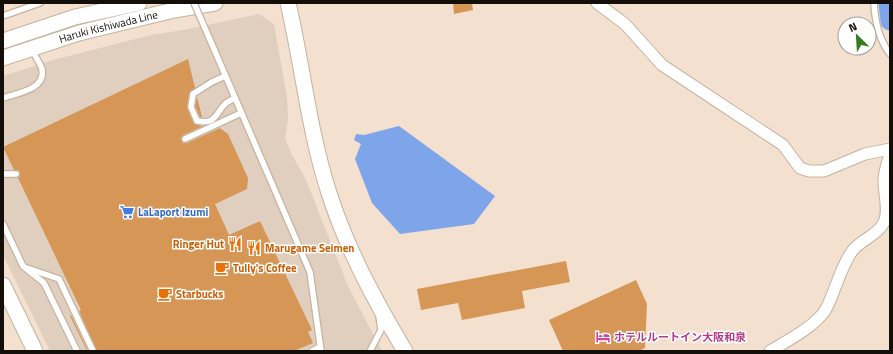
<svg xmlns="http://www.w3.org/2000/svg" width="893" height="354" font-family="'Titillium Web','Noto Sans JP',sans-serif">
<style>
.commercial{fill:#e0cfbe}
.water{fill:#7ea4ea}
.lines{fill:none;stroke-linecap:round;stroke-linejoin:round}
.river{stroke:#7ea4ea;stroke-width:19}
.building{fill:#d59656}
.lane-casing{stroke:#c5b3a1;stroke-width:8}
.street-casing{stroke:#c5b3a1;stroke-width:13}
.secondary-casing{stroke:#c5b3a1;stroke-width:17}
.lane{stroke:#fff;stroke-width:5.5}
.street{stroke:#fff;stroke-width:11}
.secondary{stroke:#fff;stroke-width:15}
.lane-bridge-casing{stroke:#c5b3a1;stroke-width:8;stroke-linecap:butt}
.lane-bridge{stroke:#fff;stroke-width:5.5}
.labels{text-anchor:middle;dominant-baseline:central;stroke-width:3;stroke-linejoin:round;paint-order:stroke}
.street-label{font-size:11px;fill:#140e08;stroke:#fff}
.shop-label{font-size:11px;font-weight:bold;fill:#366cbe;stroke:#fff;text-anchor:start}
.food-label{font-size:11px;font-weight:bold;fill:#c56008;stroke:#fff;text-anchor:start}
.hotel-label{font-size:11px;font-weight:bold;fill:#b23c85;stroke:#fff;text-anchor:start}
</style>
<rect width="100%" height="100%" fill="#f4e0ce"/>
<!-- commercial -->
<path class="commercial" d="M259 14 274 24 287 97 288 120 285 138 290 151 306 180 348 286 382 351H50L3 255V76L53 60 151 35 183 30Z"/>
<!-- water -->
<path class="water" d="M399 126 495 196 474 224 400 234 372 203 355 159 361 144 354 140 356 134 364 135Z"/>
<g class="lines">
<!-- river -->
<path class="river" d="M888 3 890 21"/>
</g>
<!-- building -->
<g class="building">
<path d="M453 3H472L473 10 454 14Z"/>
<path d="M188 59 195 88 189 93 187 108 194 124 203 126 183 135 181 140 183 143H187L220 128 228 134 248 178 247 189 215 204 229 235 260 221 312 330 308 332 313 343 294 351H97L79 311 81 310 18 178 20 176V172L18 170H14L3 147Z"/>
<path d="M197 97 202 117H200L195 106Z"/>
<path d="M566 261 570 282 522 291 525 308 462 320 458 303 421 310 417 289Z"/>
<path d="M636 280 647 304 645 348 639 351H563L549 320Z"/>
<path d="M71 315 88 351H87L70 316Z"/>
</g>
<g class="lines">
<defs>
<g id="lane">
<path d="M874 3C875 21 879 40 890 54"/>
<path d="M3 16 40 3"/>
<path d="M214 49 310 272 321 351"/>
<path d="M225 76 212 82 193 94 191 107 197 121C217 125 215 113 226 103 228 101 232 100 235 98"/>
<path d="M3 98C17 93 46 90 42 69 40 63 34 55 32 49"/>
<path d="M185 139 241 113"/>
<path d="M3 174H16"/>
<path d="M3 224 23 266 44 283 77 351"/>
<path d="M27 268 59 279 93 351"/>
<path d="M312 351 320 347"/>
<path d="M370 351 381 330 379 316"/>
</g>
<g id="street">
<path d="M597 3 625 24 662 65 783 145 800 168 809 171H824L865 154 890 149"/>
<path d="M770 351C787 341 816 326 826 309 836 290 840 267 853 250 861 240 876 236 883 224 890 213 884 194 884 182 884 172 887 163 890 155"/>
</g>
<g id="secondary">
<path d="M288 3C303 67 309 133 330 196 348 251 375 301 405 351"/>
<path d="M3 41 75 17 139 3"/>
<path id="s1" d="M3 58 79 33 174 10 215 3"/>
<path d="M3 285 35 351"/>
</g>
</defs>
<!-- lane casing -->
<use href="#lane" class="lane-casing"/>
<!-- street casing -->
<use href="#street" class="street-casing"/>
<!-- secondary casing -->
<use href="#secondary" class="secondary-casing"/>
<!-- lane -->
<use href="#lane" class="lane"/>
<!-- street -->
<use href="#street" class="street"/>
<!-- secondary -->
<use href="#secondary" class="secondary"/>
<defs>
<path id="lane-bridge" d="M194 3 214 49"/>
</defs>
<!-- lane-bridge casing -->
<use href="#lane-bridge" class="lane-bridge-casing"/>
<!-- lane-bridge -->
<use href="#lane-bridge" class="lane-bridge"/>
</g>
<!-- icons -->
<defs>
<symbol id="supermarket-bare" viewBox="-9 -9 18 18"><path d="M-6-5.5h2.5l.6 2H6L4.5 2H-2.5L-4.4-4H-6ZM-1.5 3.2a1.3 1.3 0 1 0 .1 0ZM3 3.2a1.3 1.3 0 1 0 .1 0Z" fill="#3f7fe0" stroke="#fff" stroke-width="2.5" paint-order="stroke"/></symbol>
<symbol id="restaurant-bare" viewBox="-9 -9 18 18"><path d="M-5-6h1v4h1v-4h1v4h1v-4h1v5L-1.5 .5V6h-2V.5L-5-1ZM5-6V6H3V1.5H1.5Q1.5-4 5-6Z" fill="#e8710a" stroke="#fff" stroke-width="2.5" paint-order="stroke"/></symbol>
<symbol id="cafe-bare" viewBox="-9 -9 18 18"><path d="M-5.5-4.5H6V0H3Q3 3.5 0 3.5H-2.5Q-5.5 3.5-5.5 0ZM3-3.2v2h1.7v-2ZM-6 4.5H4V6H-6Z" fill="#e8710a" stroke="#fff" stroke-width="2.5" paint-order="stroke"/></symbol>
<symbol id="hotel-bare" viewBox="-9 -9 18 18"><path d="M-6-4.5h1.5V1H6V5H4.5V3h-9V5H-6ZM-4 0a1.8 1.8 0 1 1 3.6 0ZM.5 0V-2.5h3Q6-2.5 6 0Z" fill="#d1479c" stroke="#fff" stroke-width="2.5" paint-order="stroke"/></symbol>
</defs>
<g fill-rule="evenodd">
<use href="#supermarket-bare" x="117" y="202" width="20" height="20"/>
<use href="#restaurant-bare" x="225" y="234" width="20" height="20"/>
<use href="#restaurant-bare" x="244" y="238" width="20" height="20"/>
<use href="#cafe-bare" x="212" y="258" width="20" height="20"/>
<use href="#cafe-bare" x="155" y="284" width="20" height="20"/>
<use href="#hotel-bare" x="593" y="327" width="20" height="20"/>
</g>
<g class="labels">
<!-- street labels -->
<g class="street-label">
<text stroke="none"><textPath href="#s1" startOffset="110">Haruki Kishiwada Line</textPath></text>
</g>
<!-- shop labels -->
<g class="shop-label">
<text x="138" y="212">LaLaport Izumi</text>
</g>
<!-- food labels -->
<g class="food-label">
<text x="224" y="244" text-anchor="end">Ringer Hut</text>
<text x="265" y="248">Marugame Seimen</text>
<text x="233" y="268">Tully's Coffee</text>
<text x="176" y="294">Starbucks</text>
</g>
<!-- hotel labels -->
<g class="hotel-label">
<text x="614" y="337">ホテルルートイン大阪和泉</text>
</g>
</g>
<!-- border -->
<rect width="893" height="354" fill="none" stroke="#140e08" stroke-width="8"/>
<!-- north arrow -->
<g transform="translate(857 36) rotate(335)"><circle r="19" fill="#ffffff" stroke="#a19f9c"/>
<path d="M0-3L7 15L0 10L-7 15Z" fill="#357b1f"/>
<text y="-6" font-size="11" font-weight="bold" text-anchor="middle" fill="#140e08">N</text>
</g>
</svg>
